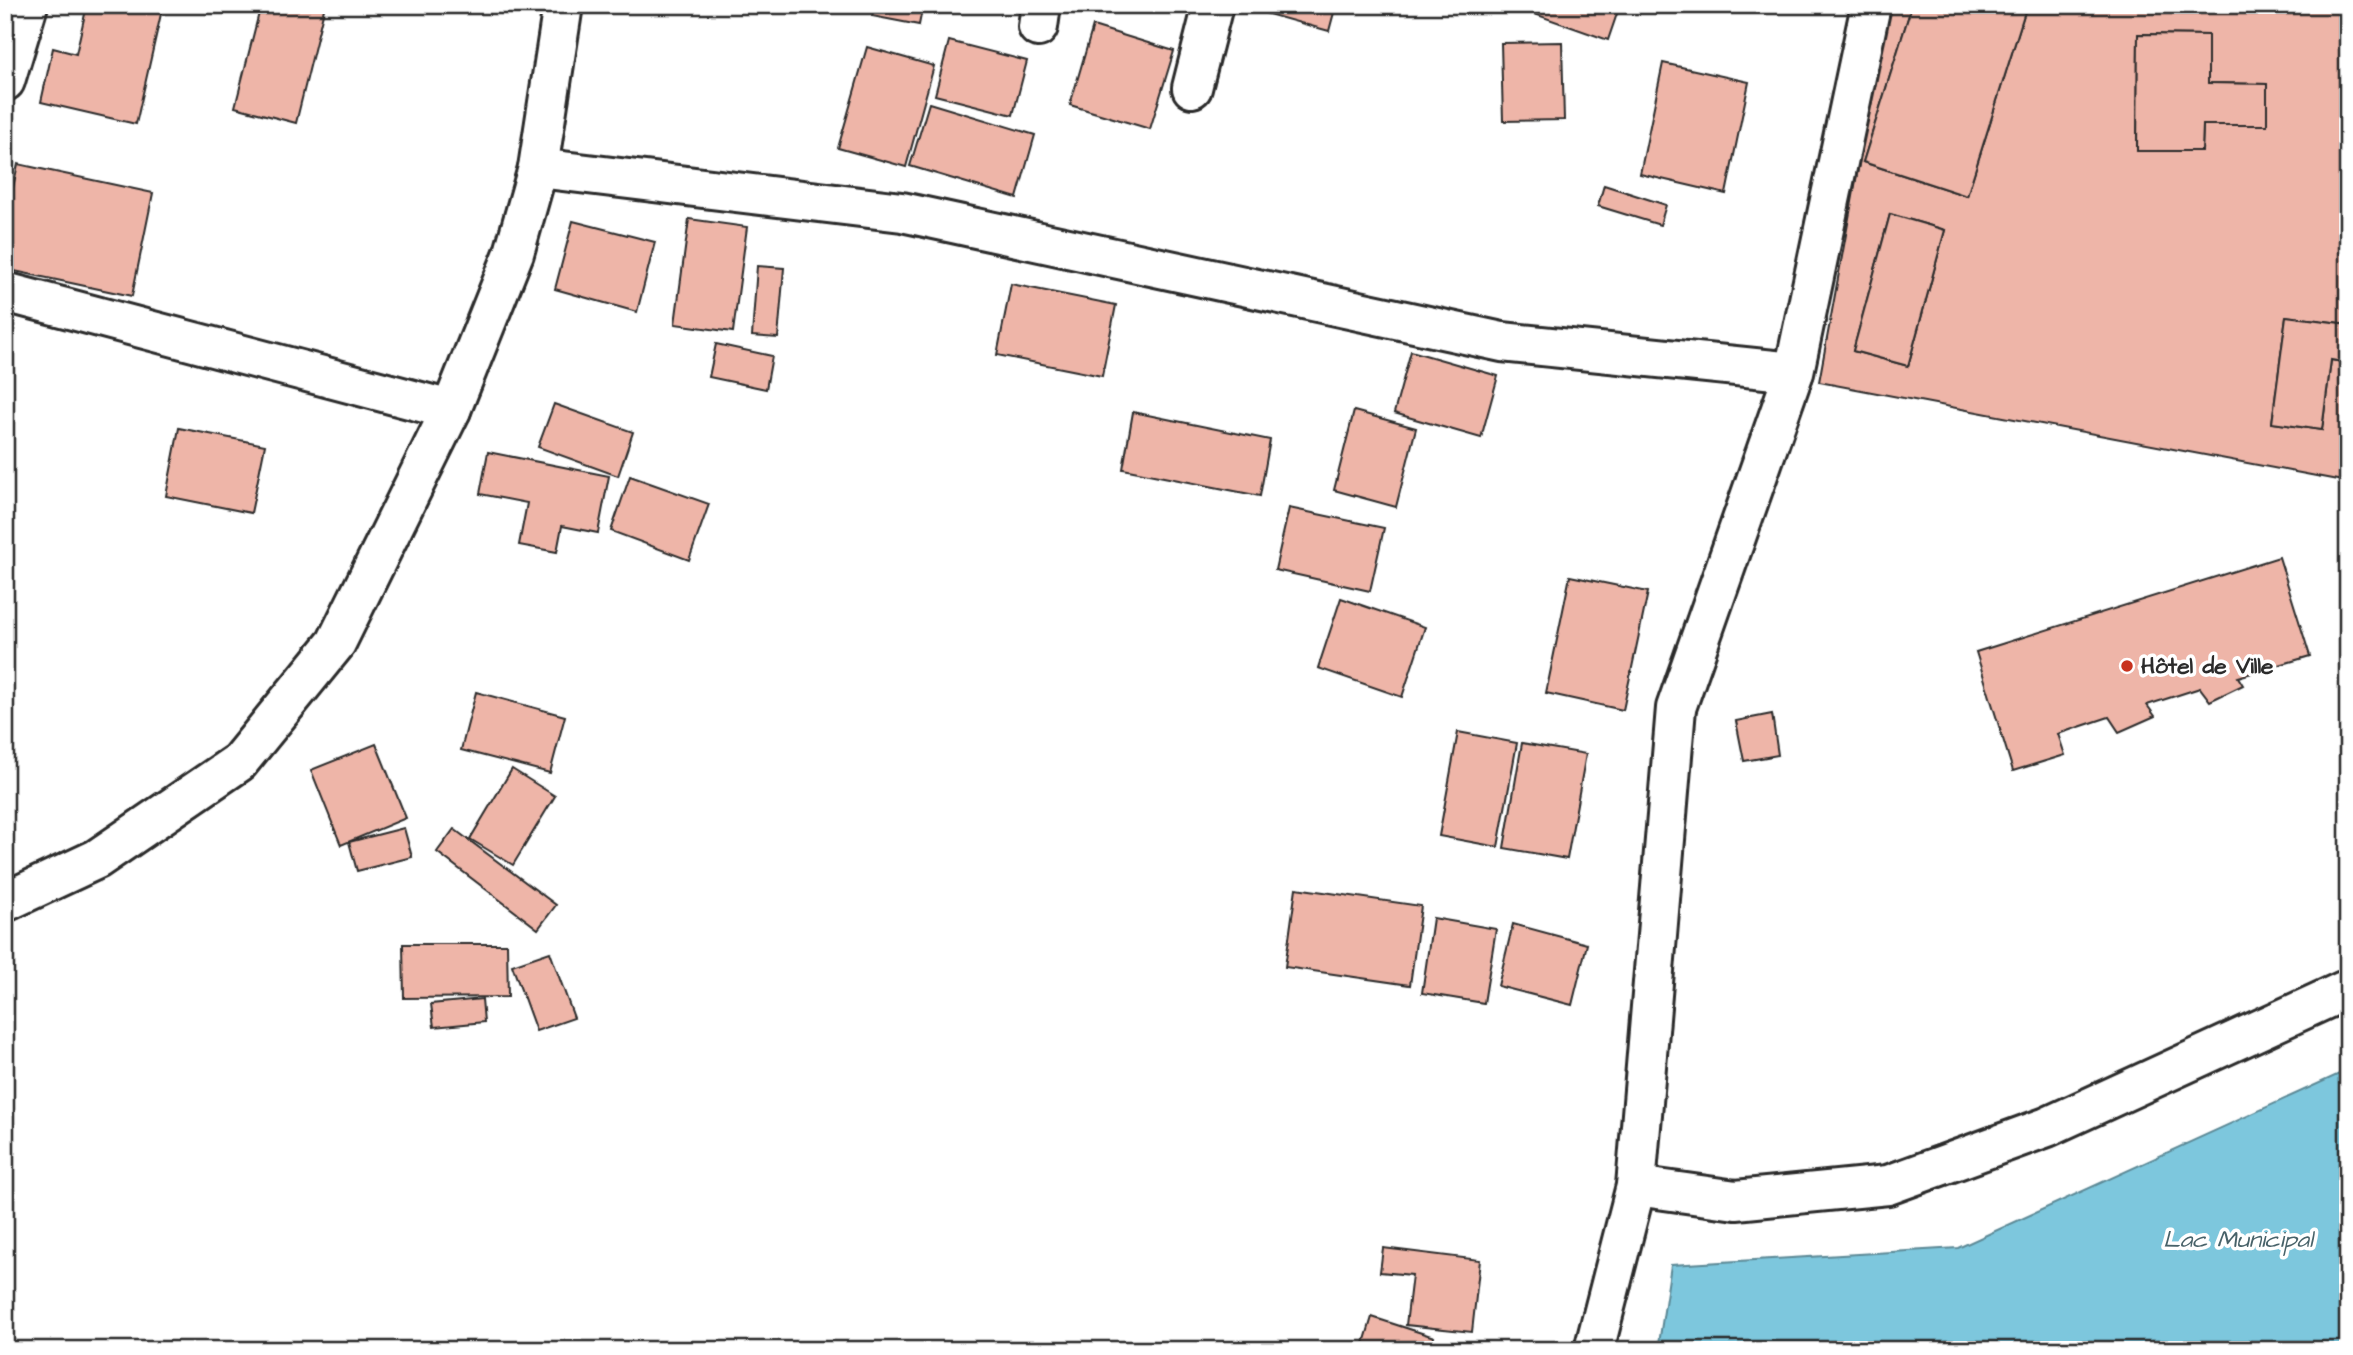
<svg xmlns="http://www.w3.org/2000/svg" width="2353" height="1355" font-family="'Architects Daughter',sans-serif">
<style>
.water{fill:#7dc7dd;stroke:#5c8996;stroke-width:2}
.building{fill:#eeb5a8;stroke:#2b2b2b;stroke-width:2;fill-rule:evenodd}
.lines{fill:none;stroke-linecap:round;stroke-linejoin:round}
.street-casing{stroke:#2b2b2b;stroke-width:44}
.street{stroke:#fff;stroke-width:38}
.poi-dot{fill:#c8321e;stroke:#fff;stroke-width:2.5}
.labels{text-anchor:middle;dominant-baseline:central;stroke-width:7;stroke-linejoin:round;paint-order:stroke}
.poi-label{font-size:23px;font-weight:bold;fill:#2b2b2b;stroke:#fff;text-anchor:start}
.water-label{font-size:24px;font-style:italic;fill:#486269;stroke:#fff}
</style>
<rect width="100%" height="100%" fill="#fff"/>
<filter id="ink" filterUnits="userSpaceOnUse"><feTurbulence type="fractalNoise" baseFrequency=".0143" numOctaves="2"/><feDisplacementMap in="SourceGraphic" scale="14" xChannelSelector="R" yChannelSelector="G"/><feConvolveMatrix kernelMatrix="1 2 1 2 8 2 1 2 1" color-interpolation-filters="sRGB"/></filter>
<g filter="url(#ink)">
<!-- water -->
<path class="water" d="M2348 1070V1350H1658L1671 1265 1958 1248Z"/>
<!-- building -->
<g class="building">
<path d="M87 5H163L136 124 41 102 53 48 76 54Z"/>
<path d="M261 5H325L296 123 235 107Z"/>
<path d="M874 5H923L919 25 872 16Z"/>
<path d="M1236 5H1336L1329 31Z"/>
<path d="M1528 5H1620L1608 40 1526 11Z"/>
<path d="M1888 5H1912L1863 162 1967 196 2027 5H2348V324L2286 316 2272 423 2322 430 2331 360 2348 363V482L1819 382ZM2138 34 2208 35V83L2267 84V125H2203L2202 151H2137ZM1890 214 1945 230 1908 366 1853 351Z"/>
<path d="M1912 5H2027L1967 196 1863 162Z"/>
<path d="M1093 26 1174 51 1150 129 1070 105Z"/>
<path d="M2138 34 2208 35V83L2267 84V125H2203L2202 151H2137Z"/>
<path d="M949 41 1027 61 1013 115 935 95Z"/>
<path d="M1562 42 1564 120 1503 121 1501 43Z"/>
<path d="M867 47 934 66 906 167 838 148Z"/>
<path d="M1663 63 1749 82 1726 194 1640 174Z"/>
<path d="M929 103 1035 135 1017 198 910 166Z"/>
<path d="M18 164 153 193 132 296 5 269V225Z"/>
<path d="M1604 185 1666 205 1660 225 1598 206Z"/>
<path d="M1890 214 1945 230 1908 366 1853 351Z"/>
<path d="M689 219 747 227 733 332 675 324Z"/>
<path d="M573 221 655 242 637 312 555 289Z"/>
<path d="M757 266 784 268 778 338 752 336Z"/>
<path d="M1011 284 1116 305 1102 376 997 355Z"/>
<path d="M2286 316 2348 324V363L2331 360 2322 430 2272 423Z"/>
<path d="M716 344 772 356 766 389 709 377Z"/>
<path d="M1411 351 1498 376 1481 438 1394 413Z"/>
<path d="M554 404 633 432 618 476 538 447Z"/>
<path d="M1354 411 1416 428 1396 507 1334 490Z"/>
<path d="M1133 412 1270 440 1260 496 1123 469Z"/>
<path d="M179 428 265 445 251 513 166 496Z"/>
<path d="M488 452 609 476 598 533 562 526 557 552 519 545 527 503 480 494Z"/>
<path d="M630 476 709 504 689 560 611 531Z"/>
<path d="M1289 508 1384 528 1370 591 1275 570Z"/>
<path d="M2279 557 2310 656 2238 677 2243 685 2210 701 2200 688 2147 705 2155 716 2119 732 2109 717 2058 734 2065 755 2013 771 1976 652Z"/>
<path d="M1570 576 1648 592 1623 710 1546 693Z"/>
<path d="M1341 598 1425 627 1402 697 1318 668Z"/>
<path d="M476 692 565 716 550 773 461 750Z"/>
<path d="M1772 714 1778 755 1744 761 1736 721Z"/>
<path d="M1458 732 1517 743 1498 847 1439 836Z"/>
<path d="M1522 743 1586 754 1567 859 1504 848Z"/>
<path d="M376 744 406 818 341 845 311 770Z"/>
<path d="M512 769 555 796 513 865 470 839Z"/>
<path d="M404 828 412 857 357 871 349 842Z"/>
<path d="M454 829 556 905 538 929 437 852Z"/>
<path d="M1296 888 1421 906 1410 985 1285 967Z"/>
<path d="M1433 918 1496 929 1484 1003 1422 993Z"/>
<path d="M1513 924 1587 944 1572 1005 1498 986Z"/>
<path d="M403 944H507L508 997 404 998Z"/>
<path d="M550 952 574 1018 536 1031 512 965Z"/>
<path d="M482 999 484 1022 434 1027 431 1004Z"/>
<path d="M1383 1248 1480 1260 1472 1332 1406 1325 1412 1275 1380 1272Z"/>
<path d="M1372 1317 1434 1337 1430 1350H1362Z"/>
</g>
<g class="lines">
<defs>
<g id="street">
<path d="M1038 27 1041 5"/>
<path d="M5 81 28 5"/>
<path d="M1192 88 1213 5"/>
<path d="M538 168 902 212 1502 342 1794 372"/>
<path d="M5 292 451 410"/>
<path d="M5 902 97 859 239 762 336 643 451 410 514 253 538 168 563 5"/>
<path d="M1636 1186 1736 1200 1888 1185 2047 1127 2348 989"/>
<path d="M1594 1350 1636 1186 1676 708 1794 372 1871 5"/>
</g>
</defs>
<!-- street casing -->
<use href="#street" class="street-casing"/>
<!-- street -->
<use href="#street" class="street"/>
</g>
</g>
<!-- markers -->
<circle class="poi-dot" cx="2127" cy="666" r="7"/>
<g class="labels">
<!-- poi labels -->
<g class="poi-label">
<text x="2141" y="666">Hôtel de Ville</text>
</g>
<!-- water labels -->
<g class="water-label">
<text x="2238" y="1240">Lac Municipal</text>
</g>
</g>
<!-- margin -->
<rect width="2353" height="1355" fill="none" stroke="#fff" stroke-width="28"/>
<rect x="14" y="14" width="2325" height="1327" fill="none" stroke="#2b2b2b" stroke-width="2.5" filter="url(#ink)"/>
</svg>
